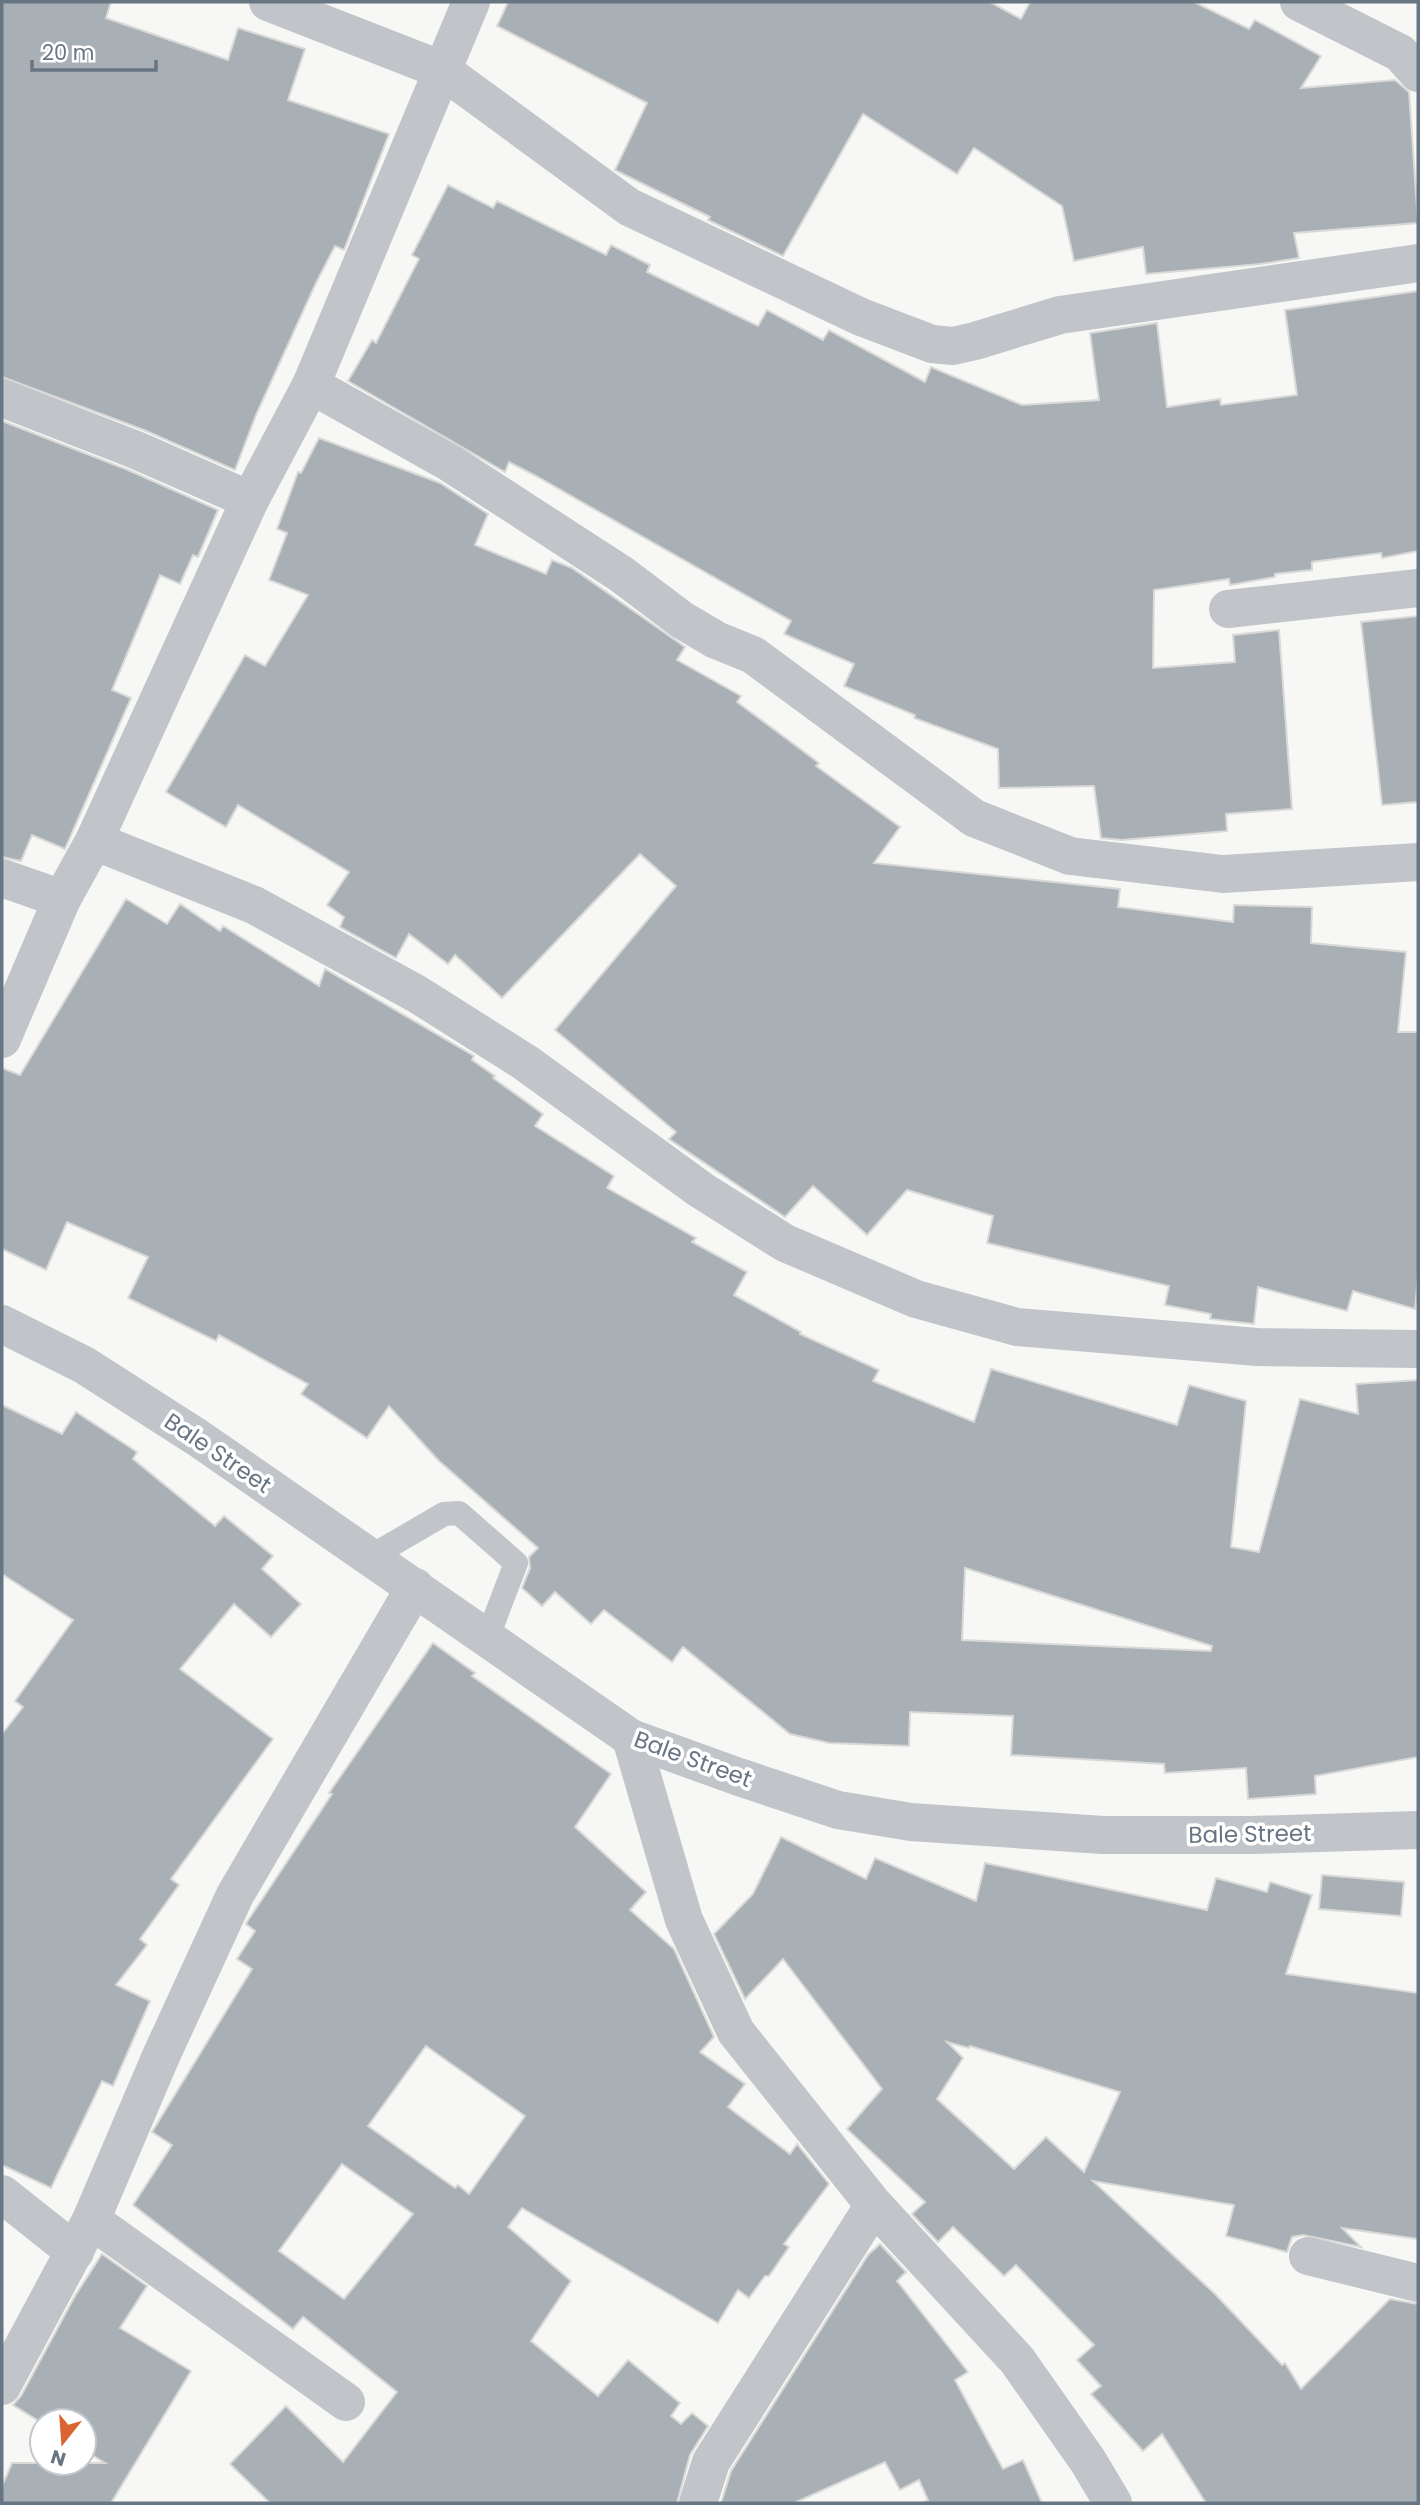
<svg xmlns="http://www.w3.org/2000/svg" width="1420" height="2505" font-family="Poppins,sans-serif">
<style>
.building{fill:#a8afb5;stroke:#d9d9d7;stroke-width:2;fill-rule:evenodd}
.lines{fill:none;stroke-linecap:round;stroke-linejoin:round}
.service{stroke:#c1c4c8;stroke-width:24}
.minor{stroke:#c1c4c8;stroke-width:38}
.labels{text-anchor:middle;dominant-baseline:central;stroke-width:7;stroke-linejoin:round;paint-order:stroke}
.street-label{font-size:23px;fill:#687684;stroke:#fff}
</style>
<rect width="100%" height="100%" fill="#f7f7f5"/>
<!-- building -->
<g class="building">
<path d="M2 2H111L106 18 228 60 238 28 305 49 288 100 389 134 344 250 335 246 315 285 256 415 235 470 144 430 2 377Z"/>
<path d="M508 2H990L1021 19 1030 2H1194L1249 29 1255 20 1321 56 1301 88 1395 80 1409 92 1418 223 1294 233 1299 258 1260 264 1146 274 1143 247 1074 261 1062 206 974 148 957 174 863 114 783 256 708 220 710 217 615 170 647 103 497 26Z"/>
<path d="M448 185 493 208 497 201 606 255 611 245 650 265 647 272 758 326 767 310 823 340 829 330 925 382 931 367 1022 405 1099 400 1090 333 1157 323 1167 407 1220 399 1221 405 1297 395 1285 310 1418 291V551L1382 558 1381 553 1312 562V570L1275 574V577L1230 585 1229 579 1154 590 1153 668 1235 662 1233 635 1279 630 1292 809 1226 814 1227 831 1122 840 1101 838 1094 786 999 788 998 749 914 718 915 715 844 686 854 664 784 634 791 621 536 476 509 462 505 472 348 381 372 340 376 343 419 259 412 255Z"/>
<path d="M2 421 128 470 218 510 198 557 193 555 180 584 160 575 112 690 131 698 65 849 32 835 21 861 2 857Z"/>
<path d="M319 438 440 483 488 514 475 545 546 574 552 560 572 568 685 647 677 660 741 696 737 702 819 763 816 766 900 827 874 863 1120 889 1118 907 1233 922 1234 905 1312 907 1311 943 1406 952 1398 1032H1418V1275L1415 1309 1353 1291 1347 1311 1258 1287 1254 1324 1210 1319 1211 1314 1165 1305 1169 1286 987 1243 993 1216 907 1190 867 1235 813 1186 785 1217 669 1139 676 1132 555 1030 676 886 640 854 502 998 455 955 448 964 409 934 396 958 340 927 344 917 327 905 349 872 238 805 226 827 166 792 245 655 265 666 308 595 269 580 287 533 277 529 298 472 301 473Z"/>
<path d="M1418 616V802L1382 805 1361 622Z"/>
<path d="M126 899 167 924 180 904 220 931 223 926 319 986 325 969 474 1056 472 1060 495 1076 493 1078 543 1114 535 1126 614 1176 607 1188 696 1238 692 1242 747 1272 734 1295 801 1332 800 1334 879 1370 873 1381 974 1422 991 1369 1177 1425 1189 1385 1246 1401 1231 1547 1259 1552 1300 1399 1358 1414 1356 1384 1418 1380V1757L1315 1776 1316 1794 1248 1799 1246 1768 1165 1773 1164 1764 1011 1755 1013 1716 910 1712 909 1746 829 1743 790 1734 683 1647 672 1662 604 1610 591 1624 555 1592 542 1606 522 1588 530 1568 529 1557 538 1548 438 1460 389 1406 367 1438 301 1394 308 1384 219 1335 216 1341 128 1298 148 1257 67 1222 46 1270 2 1249V1068L20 1075ZM965 1568 1212 1646 1211 1651 962 1640Z"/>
<path d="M2 1405 62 1434 76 1412 137 1452 133 1459 215 1526 224 1516 273 1556 262 1569 301 1604 271 1637 234 1604 180 1669 273 1739 171 1879 179 1885 140 1939 147 1945 116 1985 150 2001 113 2086 102 2081 51 2188 2 2165V1734L23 1707 15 1701 73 1620 2 1574Z"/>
<path d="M433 1643 475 1673 472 1676 611 1774 575 1827 646 1892 630 1910 674 1949 714 2037 700 2052 745 2084 728 2107 790 2154 797 2144 829 2184 784 2244 789 2247 769 2276H765L749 2298 738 2290 718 2323 522 2208 508 2227 571 2281 531 2341 598 2396 628 2360 680 2403 671 2416 681 2424 692 2413 708 2426 690 2455 677 2503H270L230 2464 286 2406 343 2462 397 2392 303 2317 293 2329 133 2205 172 2145 152 2132 252 1969 237 1959 255 1931 246 1924 247 1922 332 1794 329 1793ZM426 2046 525 2116 469 2194 458 2185 455 2188 368 2126ZM342 2164 413 2214 344 2299 279 2251Z"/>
<path d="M781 1837 866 1879 875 1858 976 1901 985 1863 1207 1910 1216 1878 1267 1892 1270 1882 1312 1895 1286 1974 1418 1993V2239L1342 2228 1361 2247 1303 2235 1292 2237 1287 2252 1226 2236 1234 2205 1093 2181 1215 2294 1282 2365 1285 2363 1301 2389 1390 2299 1418 2304V2503H1206L1162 2434 1143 2451 1091 2394 1101 2386 1077 2360 1094 2345 1016 2265 1004 2276 953 2227 938 2242 912 2214 925 2202 847 2129 882 2089 783 1959 745 1999 714 1934 753 1894ZM947 2042 969 2048 970 2046 1120 2092 1084 2172 1046 2137 1014 2169 937 2099 963 2058Z"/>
<path d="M1322 1875 1404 1882 1401 1916 1319 1909Z"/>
<path d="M880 2244 906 2272 897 2281 968 2372 955 2380 1003 2469 1023 2460 1042 2503H922L928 2500 919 2480 900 2490 885 2462 794 2503H721L731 2471 868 2255Z"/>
<path d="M102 2254 147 2286 120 2328 191 2371 111 2503H2V2486L12 2463H105L84 2450V2421L42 2423 13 2405 21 2396 75 2296Z"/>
</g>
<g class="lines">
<!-- service -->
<path class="service" d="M370 1557 444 1514 459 1513 516 1563 488 1636"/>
<!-- minor -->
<g class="minor">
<path d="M268 2 442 70 629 207 861 317 932 344 953 346 975 341 1060 315 1418 263"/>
<path d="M1299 2 1400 53 1418 73"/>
<path d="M311 385 450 463 621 574 682 620 716 640 753 655 974 818 1070 856 1223 874 1418 862"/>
<path d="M2 398 136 450 250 500"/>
<path d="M1228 609 1418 588"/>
<path d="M94 841 254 905 417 994 526 1063 701 1190 785 1243 916 1299 1017 1327 1257 1347 1418 1349"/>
<path d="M2 878 62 899"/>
<path d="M2 1039 62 899 94 841 250 500 311 385 471 2"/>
<path d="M2 1324 84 1365 198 1438 631 1738 739 1777 838 1810 911 1822 1103 1835H1251L1418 1830"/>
<path d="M631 1738 684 1920 736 2032 874 2205 1017 2360 1088 2461 1113 2503"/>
<path d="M2 2194 75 2252"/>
<path d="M91 2220 346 2402"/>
<path d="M1308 2256 1418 2283"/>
<path d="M2 2386 91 2220 161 2056 235 1895 415 1587"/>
<path d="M698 2503 711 2462 874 2205"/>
</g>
</g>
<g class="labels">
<!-- street labels -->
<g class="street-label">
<text transform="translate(218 1453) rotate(34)">Bale Street</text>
<text transform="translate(693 1759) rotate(20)">Bale Street</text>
<text transform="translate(1250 1834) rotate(-1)">Bale Street</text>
</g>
</g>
<!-- border -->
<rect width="1420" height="2505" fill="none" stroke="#687684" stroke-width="7"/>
<!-- north arrow -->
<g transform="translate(63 2442) rotate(197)"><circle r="33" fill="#ffffff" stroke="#c3c8ce" stroke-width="2"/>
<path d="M0-5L12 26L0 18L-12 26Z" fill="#da6532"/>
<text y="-10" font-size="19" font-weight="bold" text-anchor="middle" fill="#687684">N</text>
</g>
<!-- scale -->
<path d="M32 60v10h124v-10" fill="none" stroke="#687684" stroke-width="3.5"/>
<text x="42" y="60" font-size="21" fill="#687684" stroke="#ffffff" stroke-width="5" paint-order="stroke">20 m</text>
</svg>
